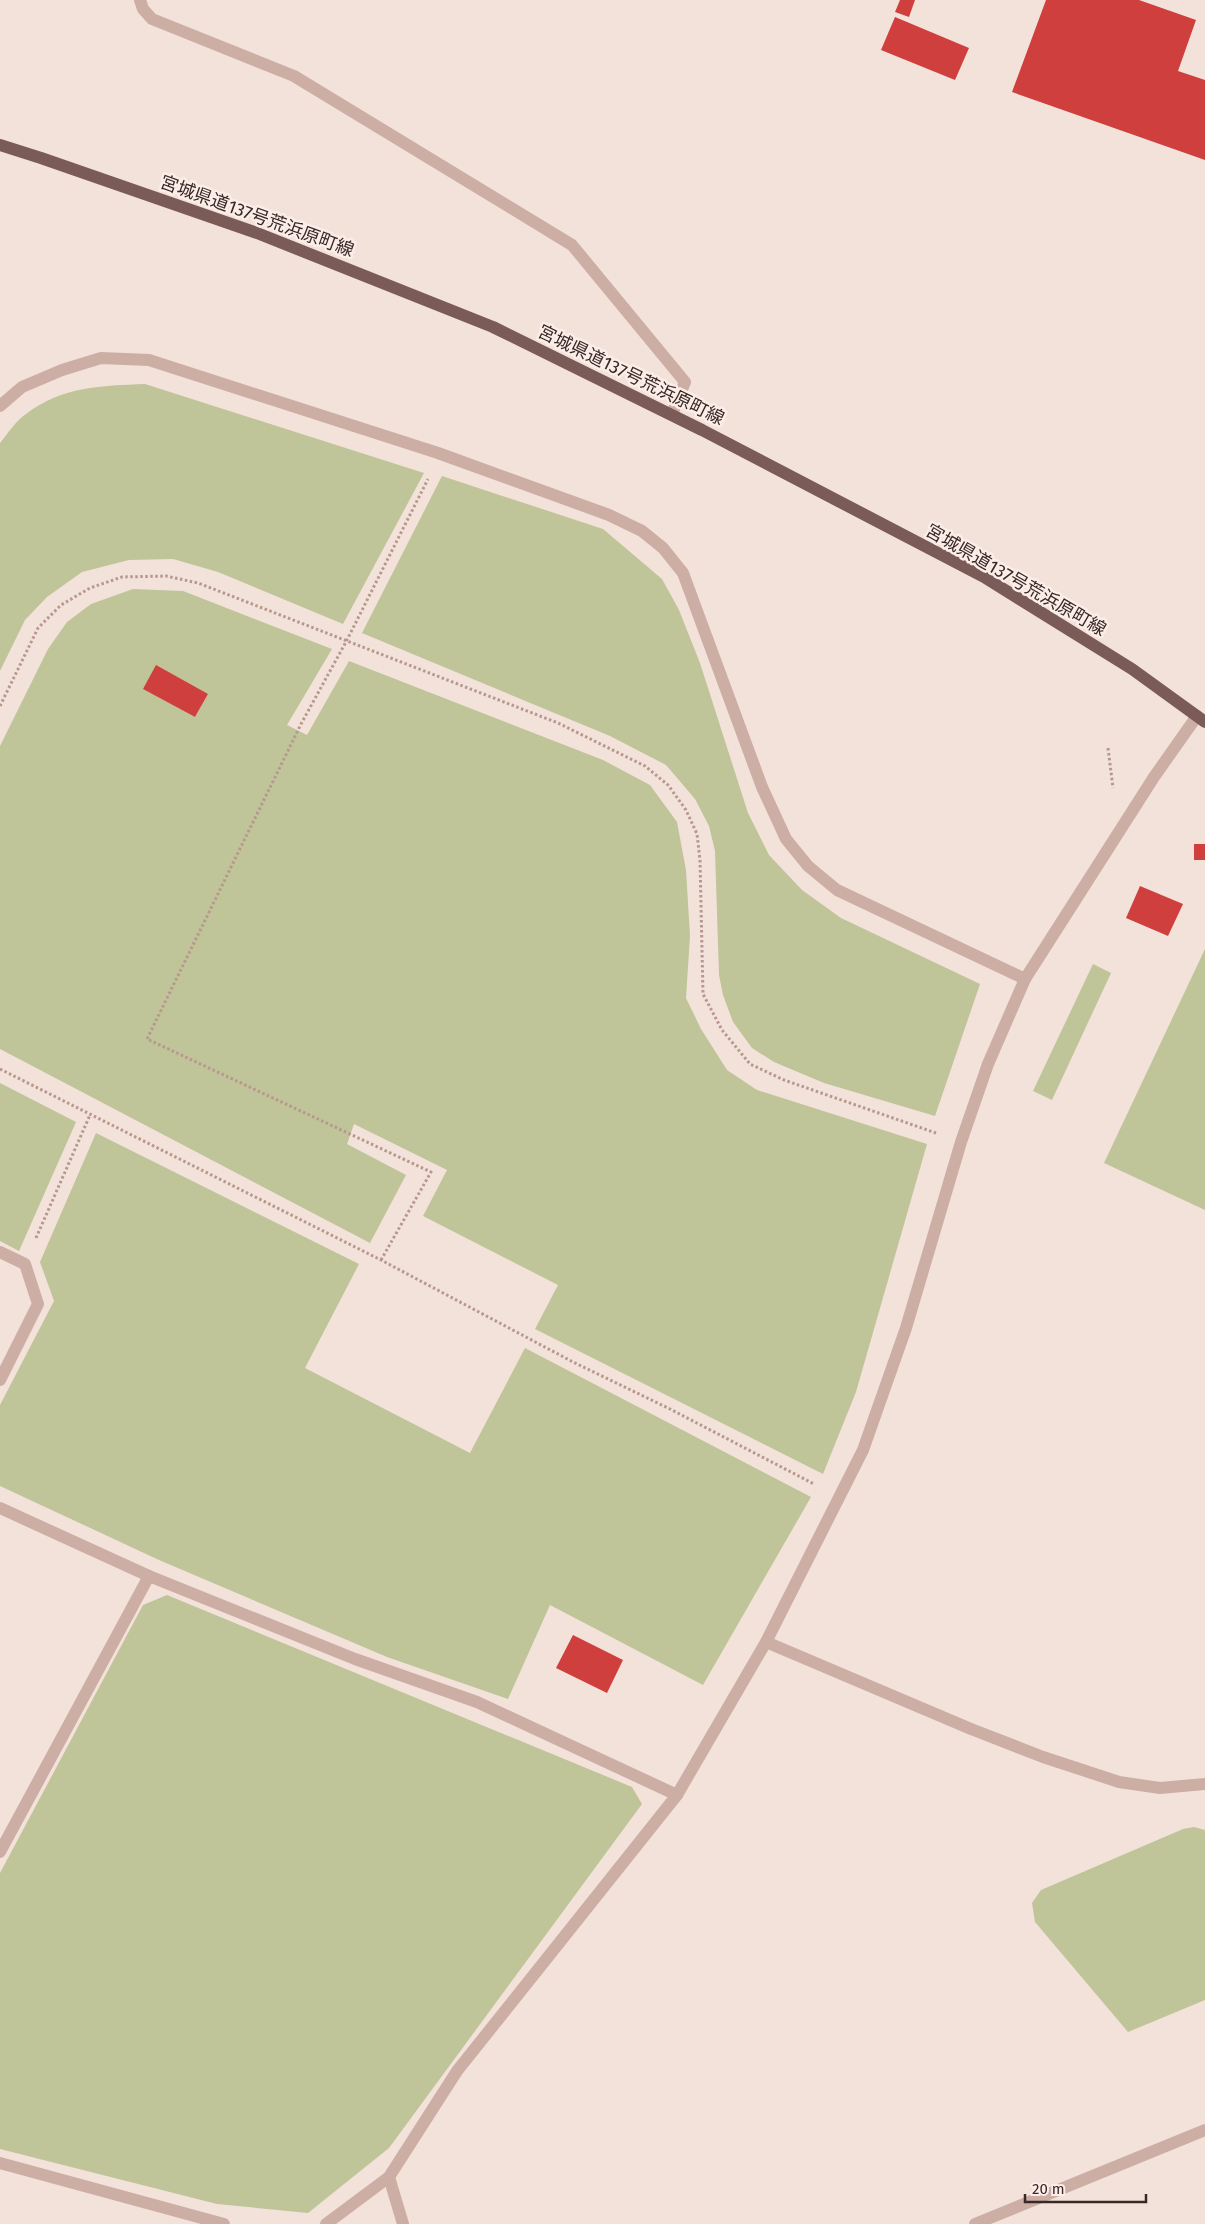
<svg xmlns="http://www.w3.org/2000/svg" width="1205" height="2224" font-family="'Fira Sans','Noto Sans JP',sans-serif">
<style>
.green{fill:#bfc499;fill-rule:evenodd}
.building{fill:#ce3f3d}
.lines{fill:none;stroke-linecap:round;stroke-linejoin:round}
.path{stroke:#b8978f;stroke-width:3;stroke-dasharray:2.5 2.5;stroke-linecap:butt}
.minor{stroke:#ccaea5;stroke-width:12}
.major{stroke:#7b5b57;stroke-width:12}
.labels{text-anchor:middle;dominant-baseline:central;stroke-width:5;stroke-linejoin:round;paint-order:stroke}
.street-label{font-size:18px;fill:#382827;stroke:#fbede7}
</style>
<rect width="100%" height="100%" fill="#f3e2da"/>
<!-- green -->
<g class="green">
<path d="M145 384 424 473 343 624 218 572 173 559 129 560 82 572 47 597 25 620 0 671V443C8 433 16 421 26 414 63 386 101 386 145 384Z"/>
<path d="M442 476 603 529 662 579 679 610 700 663 748 813 769 855 802 890 841 918 980 984 935 1116 824 1083 774 1062 752 1048 733 1022 723 995 719 975 715 851 709 826 695 799 666 765 610 736 362 633Z"/>
<path d="M133 589 183 591 332 649 287 725 307 735 349 661 603 760 650 785 677 822 686 870 690 936 686 998 701 1029 727 1070 757 1090 927 1144 856 1392 823 1474 535 1329 558 1285 423 1216 447 1170 354 1124 347 1144 406 1175 370 1243 0 1049V746L48 649 67 622 91 604ZM144 689 208 694 195 717Z"/>
<path d="M1205 949V1210L1104 1163Z"/>
<path d="M1093 964 1111 973 1052 1100 1033 1091Z"/>
<path d="M0 1083 76 1122 19 1251 0 1241Z"/>
<path d="M96 1133 359 1264 305 1368 470 1453 525 1348 811 1497 703 1685 550 1605 508 1699 387 1657 159 1560 0 1486V1405L54 1301 40 1262Z"/>
<path d="M167 1595 632 1787 642 1804 389 2148 308 2213 217 2204 0 2149V1873L143 1605Z"/>
<path d="M1194 1827 1205 1830V2000L1128 2032 1035 1922 1032 1903 1041 1890 1183 1829Z"/>
</g>
<!-- building -->
<g class="building">
<path d="M900 0H915L909 17 895 12Z"/>
<path d="M1046 0H1139L1196 20 1178 71 1205 80V160L1012 92Z"/>
<path d="M895 17 969 48 955 80 881 50Z"/>
<path d="M156 665 208 694 195 717 143 689Z"/>
<rect x="1194" y="844" width="11" height="16"/>
<path d="M1140 886 1183 904 1168 936 1126 918Z"/>
<path d="M573 1635 623 1660 607 1693 556 1668Z"/>
</g>
<g class="lines">
<!-- path -->
<g class="path">
<path d="M0 706 38 628 61 605 90 588 122 577 166 576 198 583 558 723 645 766 668 785 686 810 697 834 700 860 703 994 722 1030 750 1064 784 1080 936 1133"/>
<path d="M1108 748 1113 788"/>
<path d="M0 1069 381 1260 573 1362 670 1409 814 1484"/>
<path d="M36 1238 90 1115"/>
<path d="M381 1260 431 1172 147 1039 301 724 347 640 428 479"/>
</g>
<!-- minor -->
<g class="minor">
<path d="M140 0 143 9 152 19 294 76 572 245 685 382 672 414"/>
<path d="M0 406 22 387 62 370 101 358 149 360 438 453 609 515 642 531 663 548 683 573 762 787 786 839 808 866 837 890 1025 979"/>
<path d="M0 1252 25 1264 38 1304 0 1380"/>
<path d="M0 1508 149 1576 355 1659 477 1702 677 1795"/>
<path d="M766 1642 971 1729 1043 1757 1119 1782 1160 1788 1205 1784"/>
<path d="M0 1852 149 1576"/>
<path d="M0 2163 224 2224"/>
<path d="M389 2177 403 2224"/>
<path d="M326 2224 389 2177 457 2071 677 1795 766 1642 863 1450 906 1328 961 1142 988 1064 1025 979 1154 777 1197 716"/>
<path d="M975 2224 1205 2130"/>
</g>
<!-- major -->
<path class="major" d="M0 145 41 158 257 233 493 327 702 430 984 577 1132 669 1205 722"/>
</g>
<g class="labels">
<!-- street labels -->
<g class="street-label">
<text transform="translate(257 216) rotate(20)">宮城県道137号荒浜原町線</text>
<text transform="translate(631 375) rotate(26)">宮城県道137号荒浜原町線</text>
<text transform="translate(1016 580) rotate(30)">宮城県道137号荒浜原町線</text>
</g>
</g>
<!-- scale -->
<path d="M1025 2194v8h121v-8" fill="none" stroke="#382827" stroke-width="2.5"/>
<text x="1032" y="2194" font-size="15" fill="#382827" stroke="#fbede7" stroke-width="4" paint-order="stroke">20 m</text>
</svg>
